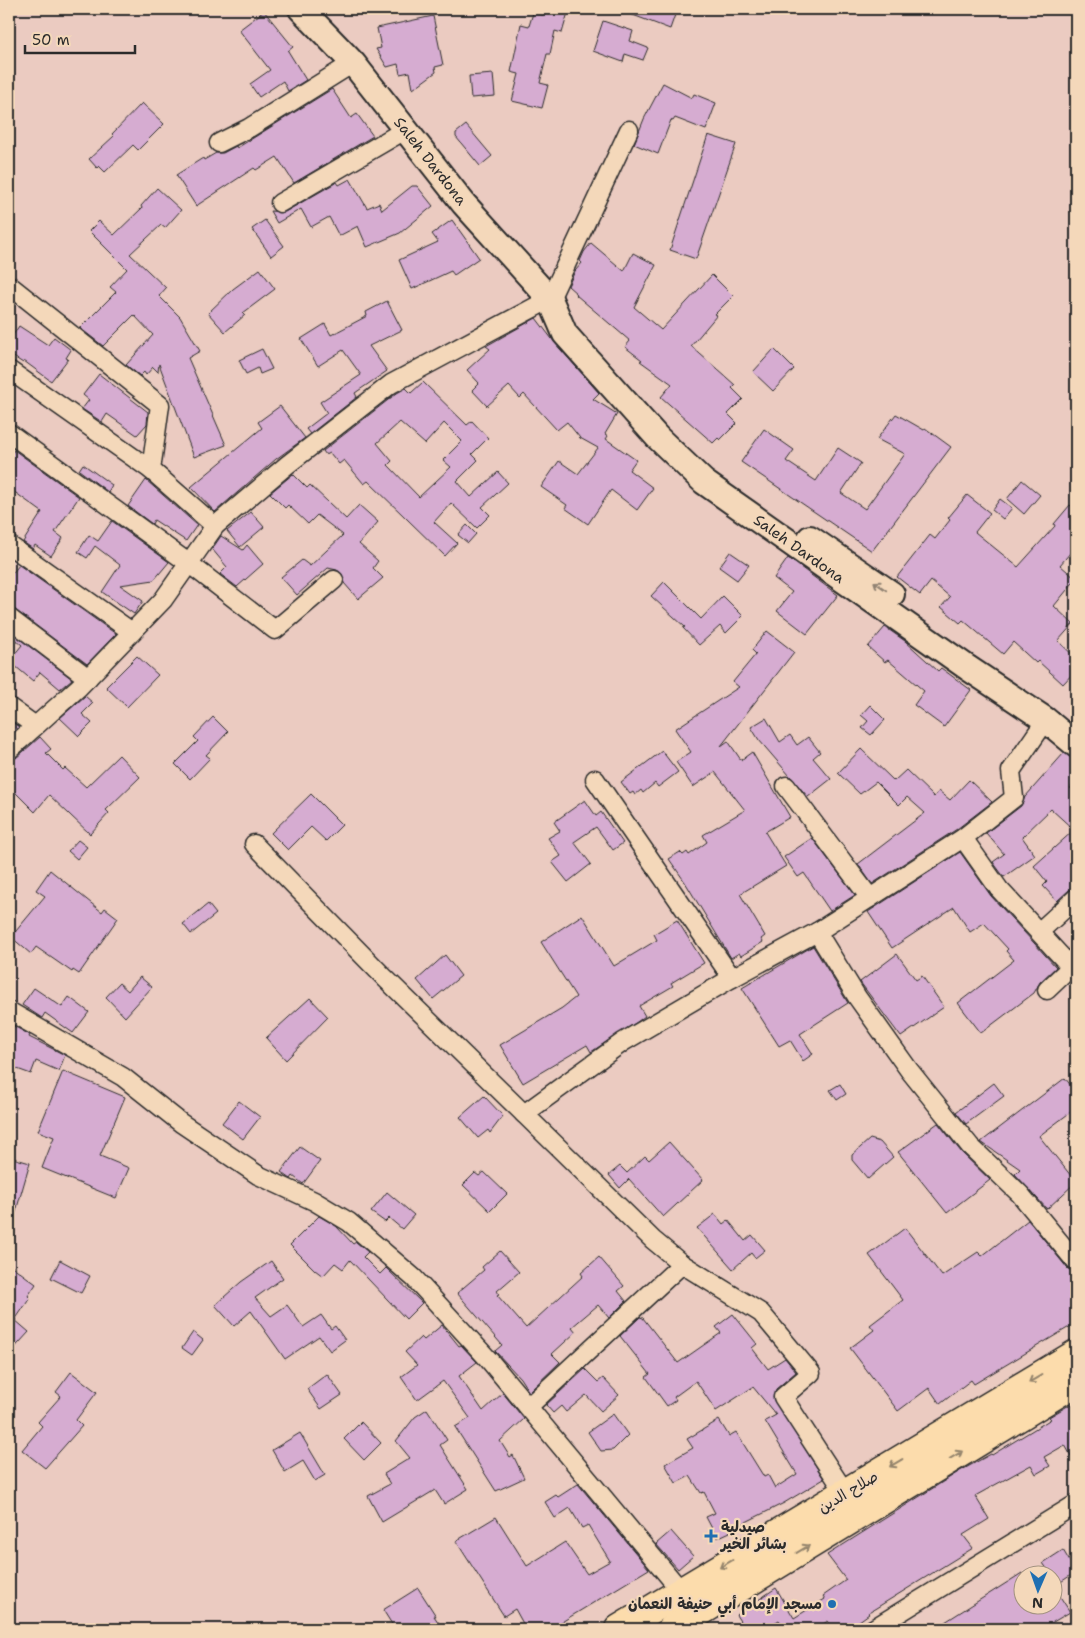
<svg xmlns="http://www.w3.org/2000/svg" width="1085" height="1638" font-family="'Shantell Sans','Playpen Sans Arabic',sans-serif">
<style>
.building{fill:#d6acd1;stroke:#2b2b2b;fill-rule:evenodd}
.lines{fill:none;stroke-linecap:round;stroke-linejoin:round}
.street-casing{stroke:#2b2b2b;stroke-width:21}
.secondary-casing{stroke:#2b2b2b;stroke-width:28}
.highway-casing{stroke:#2b2b2b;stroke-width:31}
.street{stroke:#f4d8ba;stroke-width:18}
.secondary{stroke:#f4d8ba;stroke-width:24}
.highway{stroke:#fcdcac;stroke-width:28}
.oneway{stroke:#908272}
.oneway2{stroke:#94846c}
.poi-dot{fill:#1f6fb2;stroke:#f4d8ba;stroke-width:2}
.labels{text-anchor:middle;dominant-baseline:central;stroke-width:4.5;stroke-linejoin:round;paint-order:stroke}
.street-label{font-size:15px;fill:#2b2b2b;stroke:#f4d8ba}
.poi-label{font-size:15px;font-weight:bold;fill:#2b2b2b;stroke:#f4d8ba;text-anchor:start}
</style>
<rect width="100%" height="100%" fill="#ebcbc1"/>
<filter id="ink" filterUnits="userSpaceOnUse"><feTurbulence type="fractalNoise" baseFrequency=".02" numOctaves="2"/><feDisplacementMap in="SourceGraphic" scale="10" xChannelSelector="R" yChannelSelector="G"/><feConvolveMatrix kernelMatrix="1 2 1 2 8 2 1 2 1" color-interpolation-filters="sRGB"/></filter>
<g filter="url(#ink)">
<!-- building -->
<g class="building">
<path d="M545 9H569L562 33 555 31 550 54H547L540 83 548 85 542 108 512 101 519 74 511 72 521 24 529 26 533 13 543 15Z"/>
<path d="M617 9H677L670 29Z"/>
<path d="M264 11 293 47 288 51 306 80 288 91 283 81 259 97 250 84 270 70 239 30Z"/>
<path d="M433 16 443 65 435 67 436 72 413 89 410 72 400 74 398 64 387 67 376 49 381 48 377 28Z"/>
<path d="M603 21 633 31 630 41 648 48 643 60 625 54 623 62 593 51Z"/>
<path d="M493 74 495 96 471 98 469 76Z"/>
<path d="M663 83 692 98 694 94 716 103 706 130 675 118 673 121 671 120 658 154 634 144 644 119Z"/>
<path d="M332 89 351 118 357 114 373 136 294 183 277 157 256 170 254 168 196 206 176 175 203 158 204 160 216 153H223L236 146 237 148Z"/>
<path d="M142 103 164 124 138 150 133 145 105 172 99 166 97 168 89 159 114 136 112 134Z"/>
<path d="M466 125 492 156 480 166 456 137V133Z"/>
<path d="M708 135 736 144 696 259 670 250Z"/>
<path d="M350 179 367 208 379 203 382 210 412 186H417L433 206 400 233 367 247 358 226 339 236 329 217 311 227 301 209 277 223 270 211 285 212 337 182 339 185Z"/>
<path d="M157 188 181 210 165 228 161 225 130 254 166 288 159 296 180 317 200 351 188 358 226 445 194 457 159 364 158 372 153 367 146 375 144 372 140 376 126 365 153 335 134 315 103 346 80 328 116 292 110 287 127 269 89 231 99 221 114 235 142 208 141 206Z"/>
<path d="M265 220 284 246 271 256 252 229Z"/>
<path d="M452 220 479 258 454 275 451 271 412 289 399 260 438 242 432 234Z"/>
<path d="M591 243 624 271 633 253 656 265 634 307 661 330 712 275 733 296 715 314 717 315 691 346 735 385 732 388 743 399 728 414 737 423 720 440 718 438 713 443 661 397 672 384 640 361 642 360 625 347 630 341 576 295 577 294 568 286 575 271 582 263 580 261 584 252Z"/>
<path d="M260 269 275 289 243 313 245 315 225 332 208 313 233 289Z"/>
<path d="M387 301 402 330 369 346 387 371 355 393 357 397 310 434 306 429 327 413 320 402 361 375 343 350 318 366 301 339 325 324 331 335 367 316 366 312Z"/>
<path d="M536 318 555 343 599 393 593 399 617 414 605 434 608 436 606 439 636 460 629 470 653 488 637 510 611 490 588 524 565 508 567 505 541 487 559 461 578 474 598 448 580 438 567 422 557 430 524 394 520 398 509 386 487 406 472 390 479 383 467 370 490 349 486 346Z"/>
<path d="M19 326 48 345 54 337 71 350 66 358 68 359 51 381 24 361 23 363 9 354V341Z"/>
<path d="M262 349 272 369 260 374 258 368 246 374 239 360Z"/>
<path d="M774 349 794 369 773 391 753 372Z"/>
<path d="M99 374 148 412 147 424 137 435 107 414 102 422 82 409 89 400 83 395Z"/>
<path d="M423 382 467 425 472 421 488 438 472 454 478 460 457 481 471 497 498 472 508 483 482 507 490 515 477 528 451 503 434 522 457 543 445 556 368 481 364 484 344 460 339 464 330 453 326 455 323 451 397 393 406 388 411 393ZM400 422 425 444 444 423 462 441 443 460 451 467 419 497 388 465 392 461 377 443Z"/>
<path d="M280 406 305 438 276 459 215 512 191 487 262 428 258 422Z"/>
<path d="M896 414 924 430 925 428 951 447 872 551 741 462 764 429 794 450 786 461 816 481 838 448 861 463 841 493 865 509 905 454 877 439Z"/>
<path d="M14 450 79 497 55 532 63 538 51 556 35 545 33 549 23 542 42 512 9 488V458Z"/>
<path d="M83 464 112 485 108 492 79 470Z"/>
<path d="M293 474 307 488 310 485 346 519 359 505 378 522 359 544 378 561 373 568 383 578 358 599 344 583 342 574 337 570 328 568 297 595 281 577 302 560 310 566 343 535 317 515 308 524 288 505 285 508 270 493Z"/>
<path d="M146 480 197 525 186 541 154 520 152 524 128 506Z"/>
<path d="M1022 480 1040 495 1024 514 1007 499Z"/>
<path d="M967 495 990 513 975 532 1018 567 1055 526 1054 524 1070 505 1076 510V546L1060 565 1076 579 1054 606 1073 624 1058 641 1076 658V670L1063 684 1038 661 1036 663 1013 642 1003 654 963 620 960 623 941 607 950 597 931 581 920 595 897 577 930 535 935 539 950 520 948 518Z"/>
<path d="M1000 499 1012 508 1003 519 992 510Z"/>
<path d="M251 512 264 527 240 547 227 531Z"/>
<path d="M112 521 169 562 154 580 120 585 143 601 134 614 102 592 120 565 95 546 87 558 78 552 89 535 98 541Z"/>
<path d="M467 525 476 534 468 543 458 535Z"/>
<path d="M221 536 243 550 247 545 263 564 237 587 220 574 227 567 212 549Z"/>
<path d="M730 552 749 565 737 580 719 567Z"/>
<path d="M788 558 838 595 807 634 777 611 792 592 774 578Z"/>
<path d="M19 565 116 634 87 664 9 605V578Z"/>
<path d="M664 582 701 619 723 596 743 616 726 633 720 626 699 645 683 628 685 627 651 596Z"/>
<path d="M885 627 905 641 938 671 941 668 971 690 944 727 914 705 924 691 888 660 885 662 868 647Z"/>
<path d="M9 631 72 679 60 689 40 672 33 681 9 661 22 645 9 634Z"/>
<path d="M767 631 794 652 721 746 728 741 741 760 752 752 790 817 765 832 786 866 740 894 765 936 761 939 763 942 741 956 739 953 731 958 685 882 669 859 680 852 683 855 687 852 689 855 707 842 703 835 745 810 715 772 693 787 676 762 691 752 675 729 739 687 733 682 756 654 752 650Z"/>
<path d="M137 656 158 675 127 707 106 687Z"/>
<path d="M85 696 93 703 82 714 92 723 79 736 60 718Z"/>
<path d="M870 705 885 720 871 735 862 728 868 721 861 715Z"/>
<path d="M213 717 228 732 206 755 210 758 190 779 175 764 198 741 194 737Z"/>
<path d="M766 718 780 742 790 735 797 745 808 737 820 752 813 758 831 779 808 797 759 740 751 727Z"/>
<path d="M9 720 19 727 9 736Z"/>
<path d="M40 737 51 749 46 753 63 770 65 768 86 787 119 755 140 777 106 810 109 813 90 834 49 795 35 812 9 786V760L16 758Z"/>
<path d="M861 749 894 781 906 770 934 797 939 791 950 800 969 780 992 802 957 829 872 884 858 864 925 813 907 797 899 805 876 782 860 794 838 773Z"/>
<path d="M662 751 678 772 658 787 655 783 643 793 641 790 635 795 633 792 630 794 621 782Z"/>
<path d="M1064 753 1076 758V781L1070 788 1076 793V888L1069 890 1057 901 1043 886 1047 882 1034 866 1074 830 1051 809 1022 837 1035 855 1004 877 993 862 1004 854 986 833 1021 806 1025 797Z"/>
<path d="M311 794 342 825 326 841 311 827 288 850 271 833Z"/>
<path d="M585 800 596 816 601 812 623 843 613 850 596 827 574 842 591 864 568 882 552 862 561 856 548 838 560 831 554 822Z"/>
<path d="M812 838 855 895 830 911 804 873 798 877 784 857Z"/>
<path d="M78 840 87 847 77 859 68 851Z"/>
<path d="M960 852 991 896 1056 967 1040 982 1034 993 981 1033 958 1003 1014 960 1006 951 1008 949 984 923 970 932 954 907 892 948 868 912Z"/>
<path d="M50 870 102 912 105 908 118 918 79 974 73 970 72 972 36 947 31 954 11 937 45 896 36 890Z"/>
<path d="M208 904 216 914 191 934 183 924Z"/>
<path d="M582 915 614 966 657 940 654 934 677 920 704 963 671 983 673 986 639 1006 645 1016 637 1022 591 1052 587 1045 523 1083 500 1045 562 1008 576 997 541 942Z"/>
<path d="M813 946 848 1003 800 1034 813 1054 803 1061 790 1040 779 1046 742 988Z"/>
<path d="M897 954 916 980 922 976 944 1007 901 1037 860 982Z"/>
<path d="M445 955 461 976 433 999 417 980Z"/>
<path d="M140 977 152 987 125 1017 106 997 119 983 128 991Z"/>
<path d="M34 988 62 1007 69 997 89 1012 73 1033 45 1013 42 1018 22 1005Z"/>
<path d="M310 998 328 1017 286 1060 266 1038Z"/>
<path d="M10 1024 30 1035 29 1037 65 1055 59 1071 36 1061 31 1074 9 1066Z"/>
<path d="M63 1071 125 1097 100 1156 129 1168 116 1198 42 1168 54 1137 38 1131Z"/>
<path d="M1065 1078 1076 1092V1108L1039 1136 1076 1182 1047 1209 1015 1174 1020 1169 981 1142Z"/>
<path d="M994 1083 1004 1096 966 1124 956 1112Z"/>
<path d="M840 1084 846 1094 837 1100 830 1090Z"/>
<path d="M484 1096 503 1116 490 1133 488 1130 478 1138 460 1117Z"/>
<path d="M239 1101 260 1117 243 1139 222 1123Z"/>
<path d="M938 1123 962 1153 990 1180 947 1213 898 1152Z"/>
<path d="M870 1139 880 1142 893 1157 868 1179 852 1160V1155Z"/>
<path d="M669 1142 703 1180 663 1217 629 1179 620 1188 609 1175 620 1166 627 1173 645 1156 649 1160Z"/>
<path d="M300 1147 320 1161 303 1184 293 1176 291 1179 281 1172Z"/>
<path d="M9 1157 30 1163 12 1225 9 1224Z"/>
<path d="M484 1172 507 1194 490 1211 463 1185 475 1173 479 1176Z"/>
<path d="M387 1192 414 1215 402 1229 389 1218 385 1222 371 1212Z"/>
<path d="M715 1214 723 1224 728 1220 745 1241 752 1235 765 1250 755 1258 751 1253 733 1269 697 1228Z"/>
<path d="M319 1216 336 1226 353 1244 356 1242 368 1252 363 1257 380 1274 386 1268 422 1303 406 1319 350 1260 343 1269 335 1263 323 1276 315 1270 290 1245Z"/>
<path d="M1028 1220 1068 1269 1076 1272V1323L974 1384 971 1380 940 1404 929 1388 898 1411 850 1348 874 1330 870 1325 903 1300 869 1255 905 1228 942 1276 978 1252 982 1256Z"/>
<path d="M500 1251 519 1272 497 1291 499 1294 497 1295 526 1328 583 1276 581 1273 599 1257 624 1286 618 1291 626 1301 609 1318 598 1305 572 1327 576 1332 552 1354 560 1362 529 1392 520 1378 495 1351 502 1345 457 1293 484 1270 482 1267Z"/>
<path d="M60 1260 90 1276 81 1293 51 1278Z"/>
<path d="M271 1261 283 1278 255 1298 271 1316 287 1305 303 1327 321 1315 331 1329 335 1326 345 1340 330 1351 319 1336 285 1359 251 1311 234 1326 215 1305 241 1282Z"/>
<path d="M9 1264 36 1284 28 1296 30 1298 15 1320 29 1332 9 1354Z"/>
<path d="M733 1314 757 1344 752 1348 768 1369 785 1358 796 1372 776 1389 773 1398 824 1479 784 1503 730 1530V1532L717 1538 706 1517 715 1513 704 1492 701 1493 690 1476 676 1483 665 1464 693 1448 687 1439 719 1420 729 1436 736 1432 764 1477 768 1475 775 1488 797 1474 765 1421 776 1415 753 1387 716 1411 696 1381 674 1397 676 1400 667 1406 646 1377 650 1374 620 1336 640 1317 643 1318 678 1363 721 1333 716 1327Z"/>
<path d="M442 1325 459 1346 461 1345 477 1362 459 1376 483 1411 503 1393 524 1419 500 1441 510 1457 513 1455 524 1478 496 1491 455 1427 470 1418 443 1381 417 1400 401 1377 417 1365 405 1352 421 1337 424 1340Z"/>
<path d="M193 1332 203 1340 192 1355 182 1348Z"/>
<path d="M585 1369 598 1382 603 1378 619 1395 601 1411 586 1395 566 1412 561 1406 553 1413 546 1405Z"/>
<path d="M71 1372 97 1392 76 1420 82 1426 45 1468 22 1450 42 1426 38 1422 61 1396 56 1392Z"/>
<path d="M327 1374 342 1395 321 1409 307 1389Z"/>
<path d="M1076 1401V1465L1065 1445 1044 1457 1050 1466 1036 1474 1031 1465 975 1496 989 1519 963 1535 973 1548 868 1613 869 1614 855 1624 846 1629H834L828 1621 815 1629H776L783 1625 779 1620 764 1629H745L736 1615 776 1588 794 1618 825 1599 823 1596 846 1580 827 1555 960 1471 991 1454 992 1455 1051 1419 1049 1417Z"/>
<path d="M427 1409 447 1440 440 1445 468 1489 444 1504 435 1490 382 1522 368 1496 390 1484 384 1474 410 1458 396 1441 415 1417Z"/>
<path d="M613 1414 628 1435 613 1450 601 1451 588 1432Z"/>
<path d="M361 1422 381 1443 364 1460 344 1439Z"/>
<path d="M300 1433 325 1475 315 1481 303 1461 285 1472 272 1450Z"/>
<path d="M578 1484 649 1569 560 1623 564 1629H526L515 1609 504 1616 456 1541 496 1517 527 1566 565 1542 587 1574 610 1561 588 1525 582 1528 570 1508 555 1518 545 1502 556 1495 558 1497Z"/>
<path d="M671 1531 693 1556 678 1569 656 1544Z"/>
<path d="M1063 1550 1076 1572 1056 1585 1052 1576 1043 1563Z"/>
<path d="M1022 1573V1606H1052V1584L1070 1612 1048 1625 1051 1629H951L945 1622Z"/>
<path d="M418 1588 436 1616H434L443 1629H395L383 1610Z"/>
</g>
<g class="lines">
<defs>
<g id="street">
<path d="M219 143 249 128 353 63"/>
<path d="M280 203 405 130"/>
<path d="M9 285 160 405 151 470 215 526"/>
<path d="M9 370 151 470"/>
<path d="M9 433 187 562 275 630 334 580"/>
<path d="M9 545 132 632"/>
<path d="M9 618 88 678"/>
<path d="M9 707 34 725"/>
<path d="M9 750 79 687 163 600 215 526 287 465 391 384 550 299 629 130"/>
<path d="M595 779 732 978"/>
<path d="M786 786 870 898"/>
<path d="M963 838 999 889 1071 967 1047 990"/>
<path d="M254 844 385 978 653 1240 682 1264 761 1313 811 1373 783 1397 846 1494"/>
<path d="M1040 931 1076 898"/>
<path d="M817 932 857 997 909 1070 970 1146 1020 1194 1076 1262"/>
<path d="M9 1011 123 1077 181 1123 258 1175 314 1201 349 1222 414 1278 489 1360 681 1591"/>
<path d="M524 1114 623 1042 732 978 817 932 963 838 1014 798 1011 771 1046 720"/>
<path d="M528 1407 682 1264"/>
<path d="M873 1629 1076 1504"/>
</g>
<g id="secondary">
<path id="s1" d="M301 9 353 63 464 204 550 299 565 334 657 437 704 482 968 668 1046 720 1076 745"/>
<path d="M810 538 892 594"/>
</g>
<g id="highway">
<path d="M619 1629 1076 1354"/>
<path d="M672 1629 1076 1382"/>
</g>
</defs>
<!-- street casing -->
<use href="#street" class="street-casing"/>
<!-- secondary casing -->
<use href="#secondary" class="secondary-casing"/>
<!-- highway casing -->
<use href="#highway" class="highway-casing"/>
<!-- street -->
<use href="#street" class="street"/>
<!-- secondary -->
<use href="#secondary" class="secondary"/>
<!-- highway -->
<use href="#highway" class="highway"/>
</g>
<!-- one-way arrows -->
<defs><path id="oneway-shaft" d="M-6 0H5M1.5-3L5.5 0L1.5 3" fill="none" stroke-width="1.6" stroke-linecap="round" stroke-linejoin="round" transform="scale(1.25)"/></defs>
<use class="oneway" href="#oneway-shaft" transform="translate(880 586) rotate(-145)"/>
<g class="oneway2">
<use href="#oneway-shaft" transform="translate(1035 1379) rotate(149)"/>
<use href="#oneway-shaft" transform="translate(956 1455) rotate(-31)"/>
<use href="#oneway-shaft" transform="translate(896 1463) rotate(149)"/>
<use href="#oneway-shaft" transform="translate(803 1549) rotate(-31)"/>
<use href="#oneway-shaft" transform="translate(726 1564) rotate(149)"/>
</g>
</g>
<!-- markers -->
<g class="poi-dot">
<path d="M708.5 1528.5h5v5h5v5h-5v5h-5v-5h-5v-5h5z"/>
<circle cx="832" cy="1604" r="5"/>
</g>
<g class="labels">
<!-- street labels -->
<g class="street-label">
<text stroke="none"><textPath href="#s1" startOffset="200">Saleh Dardona</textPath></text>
<text stroke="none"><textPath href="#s1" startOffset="740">Saleh Dardona</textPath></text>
<text transform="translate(848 1492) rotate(-31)">صلاح الدين</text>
</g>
<!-- poi labels -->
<g class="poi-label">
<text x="721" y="1527">صيدلية<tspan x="721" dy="17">بشائر الخير</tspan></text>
<text x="822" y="1604" text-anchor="end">مسجد الإمام أبي حنيفة النعمان</text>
</g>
</g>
<!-- margin -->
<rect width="1085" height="1638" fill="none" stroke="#f4d8ba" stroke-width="30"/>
<rect x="15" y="15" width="1055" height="1608" fill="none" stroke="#2b2b2b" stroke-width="2" filter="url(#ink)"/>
<!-- north arrow -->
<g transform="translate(1038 1590) rotate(182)"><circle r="24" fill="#f4d8ba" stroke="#a49381"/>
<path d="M0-4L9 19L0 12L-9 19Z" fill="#1f6fb2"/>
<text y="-8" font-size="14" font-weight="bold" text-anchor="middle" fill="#2b2b2b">N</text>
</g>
<!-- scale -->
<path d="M25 45v8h110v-8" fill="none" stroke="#2b2b2b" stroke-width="2.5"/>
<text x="32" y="45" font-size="15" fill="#2b2b2b" stroke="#f4d8ba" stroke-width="4" paint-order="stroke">50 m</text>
</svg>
